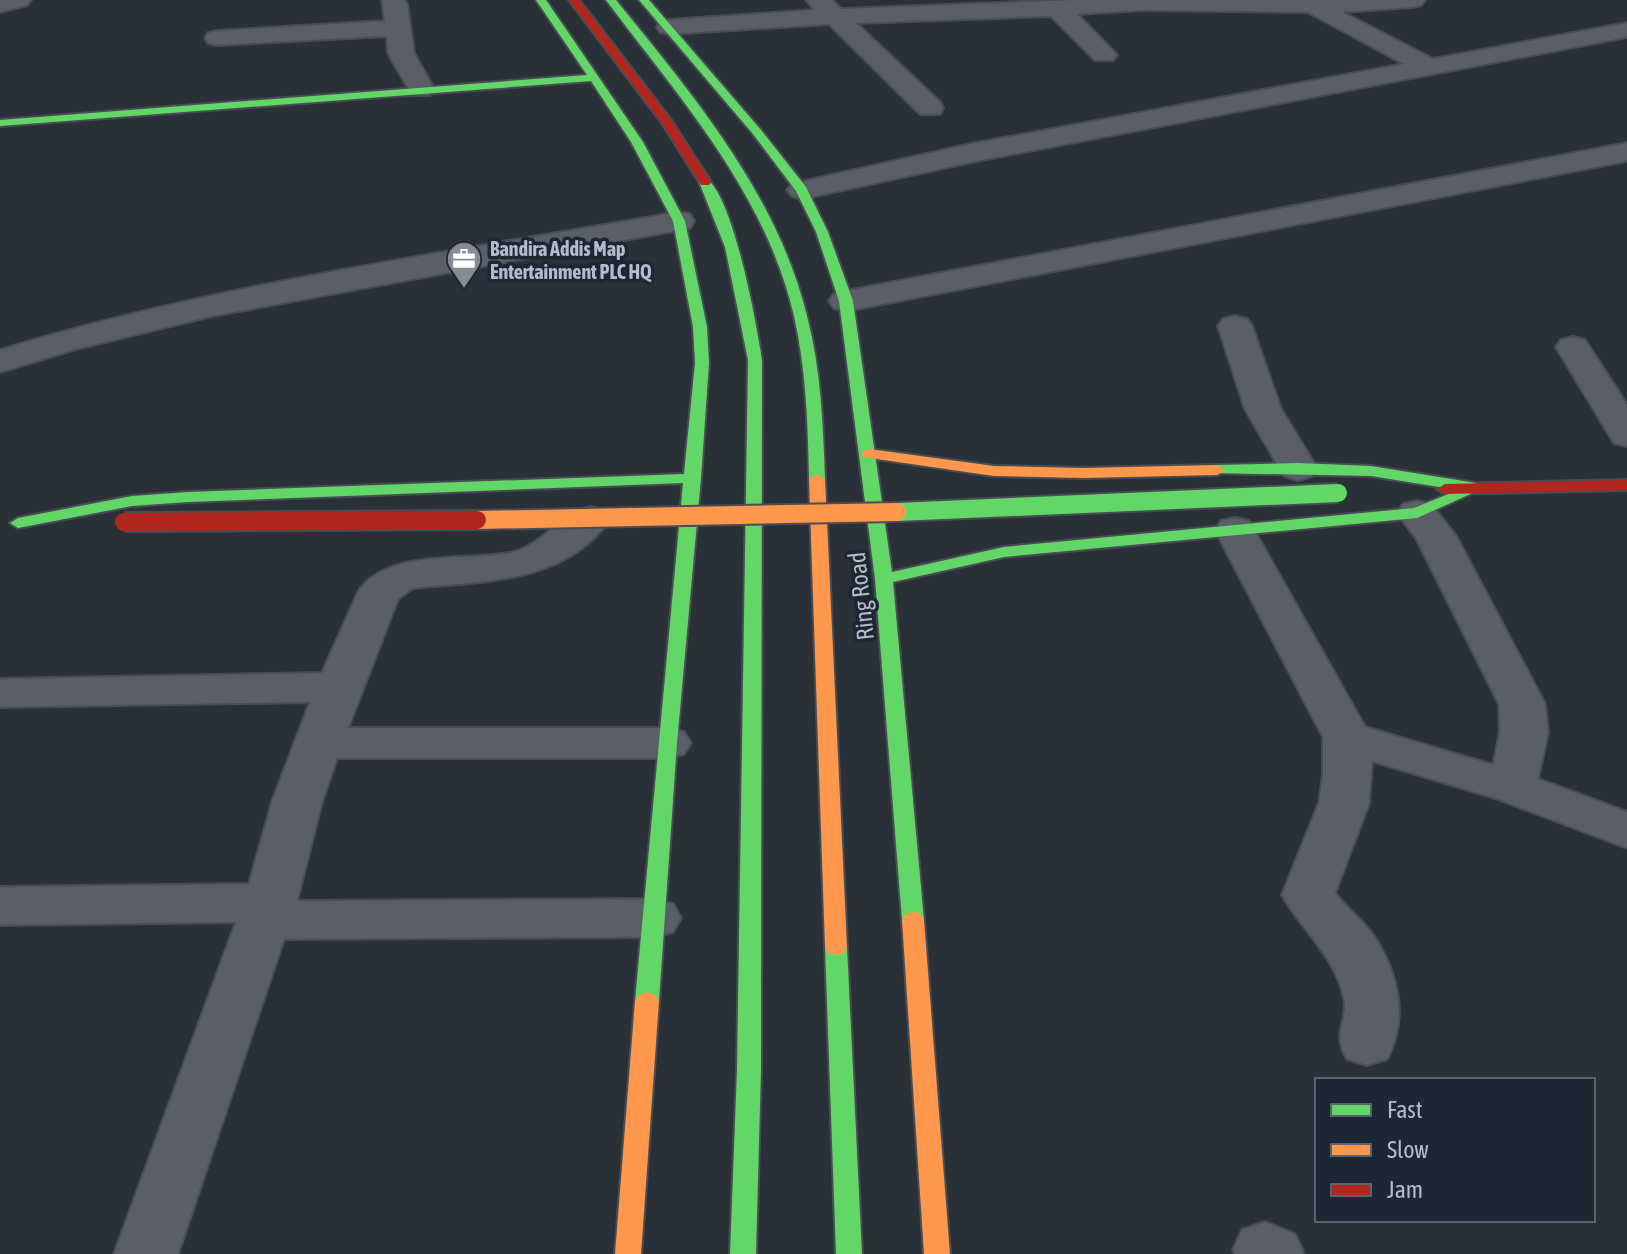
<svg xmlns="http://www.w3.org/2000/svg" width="1627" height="1254" font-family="'Asap Condensed',sans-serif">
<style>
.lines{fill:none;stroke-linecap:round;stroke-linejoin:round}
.street-casing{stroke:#484c53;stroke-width:4}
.fast-casing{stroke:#484c53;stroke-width:4}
.slow-casing{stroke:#484c53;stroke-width:4}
.jam-casing{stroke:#484c53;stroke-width:4}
.street{fill:#5a5e66;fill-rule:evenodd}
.fast{fill:#63d668;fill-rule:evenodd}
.slow{fill:#ff974d;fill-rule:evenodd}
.jam{fill:#b3261e;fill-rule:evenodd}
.fast-bridge-casing{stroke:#484c53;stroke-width:22;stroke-linecap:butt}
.slow-bridge-casing{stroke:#484c53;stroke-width:22;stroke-linecap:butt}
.jam-bridge-casing{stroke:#484c53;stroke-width:22;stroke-linecap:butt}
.fast-bridge{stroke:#63d668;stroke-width:18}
.slow-bridge{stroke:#ff974d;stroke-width:18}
.jam-bridge{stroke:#b3261e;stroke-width:18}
.labels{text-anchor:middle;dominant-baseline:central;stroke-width:7;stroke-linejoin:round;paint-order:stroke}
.far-poi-label{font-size:20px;font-weight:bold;fill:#b4bcc9;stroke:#1d2633;text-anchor:start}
.street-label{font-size:24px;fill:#b4bcc9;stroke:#1d2633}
</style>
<rect width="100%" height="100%" fill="#2a3038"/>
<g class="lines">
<defs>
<g id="street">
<path d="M0 0H31L27 5 0 12Z"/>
<path d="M382 0H404L407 4 414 53 434 89 430 95H412L388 53 387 36 217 45 208 43 205 38 208 33 217 31 385 21Z"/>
<path d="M806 0H832L841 9 1074 0H1425L1421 5 1413 7 1342 12 1433 59 1627 23V37L971 162 802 199 792 196 787 190 792 184 971 144 1404 64 1308 12 1142 10 1077 14 1117 55 1113 60H1095L1051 16 856 23 940 102 943 108 940 114H920L829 24 669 34 660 32 657 27 660 22 669 20 815 10Z"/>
<path d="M1627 143V161L846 311 834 308 829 301 834 294 846 291Z"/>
<path d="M679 212 690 214 694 221 690 228 212 316 76 349 0 372V350C218 283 455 252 679 212Z"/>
<path d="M1235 316 1247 319 1252 326 1281 409 1317 468 1312 476 1298 480 1284 476 1245 409 1218 326 1223 319Z"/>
<path d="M1573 337 1585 340 1627 405V446L1614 443 1556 347 1561 340Z"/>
<path d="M1417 501 1431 504 1456 536 1545 704 1548 732 1538 779 1627 812V848L1495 798 1372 761 1369 803 1335 893C1346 908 1363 920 1373 935 1398 972 1409 1018 1387 1059L1367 1065 1347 1059C1331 1030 1349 1022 1344 998 1335 956 1302 930 1282 895L1319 803 1323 775V737L1215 530 1221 521 1235 518 1249 521 1365 727 1493 765 1500 732 1499 704 1416 538 1397 513 1403 504Z"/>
<path d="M590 507 604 510 610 519C565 584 483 581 413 588L398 599 348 728H667L684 732 691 743 684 754 667 758H337L322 802 297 901 654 899 673 904 681 918 673 932 654 937 284 939 178 1254H114L236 922 0 925V887L249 884 272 802 310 702 0 707V679L322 673 358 592C387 549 463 561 510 553 541 547 560 514 590 507Z"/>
<path d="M1265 1222 1295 1234 1304 1254H1235L1233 1250 1242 1230Z"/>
</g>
<g id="fast">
<path d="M536 0H546L643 142 685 221 707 327 709 363 701 478 677 743 659 1001 655 1007 647 1010 639 1007 635 1001 683 483 188 502 132 506 18 528 10 523 18 518 132 496 188 492 684 474 695 363 693 327 673 221 631 142 591 81 0 126V120L587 75Z"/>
<path d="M606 0H616C693 95 777 194 807 316 821 369 823 424 825 479L823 482H811L809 479C808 424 806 369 794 316 765 192 680 99 606 0Z"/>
<path d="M639 0H649L761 130 806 187 828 232 853 301 892 572 1004 547 1414 508 1458 490 1371 476 1211 473 1209 470 1217 465 1298 463 1371 466 1476 483 1484 488 1417 518 1004 557 893 582 924 920 921 926 913 928 905 926 902 920 875 579 839 301 816 232 796 191 753 134Z"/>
<path d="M705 178C733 192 757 327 762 360L761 1069 756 1254H730L737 1069 748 360 725 247 699 182Z"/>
<path d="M836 939 844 941 847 947 862 1254H836L825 947 828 941Z"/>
</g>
<g id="slow">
<path d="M869 449 994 466 1083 468 1217 465 1225 470 1217 475 1083 478 994 476 863 457 861 454 863 451Z"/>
<path d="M817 474 825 479 847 947 844 953 836 955 828 953 825 947 809 479Z"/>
<path d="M913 912 921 914 924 920 950 1254H924L902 920 905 914Z"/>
<path d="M647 992 655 995 659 1001 641 1254H615L635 1001 639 995Z"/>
</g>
<g id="jam">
<path d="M569 0H579L671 120 711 182 709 185H701L662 123Z"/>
<path d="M1627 480V490L1445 494 1437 489 1445 484Z"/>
</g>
</defs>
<!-- street casing -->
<use href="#street" class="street-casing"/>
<!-- fast casing -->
<use href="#fast" class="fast-casing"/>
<!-- slow casing -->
<use href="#slow" class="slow-casing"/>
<!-- jam casing -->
<use href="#jam" class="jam-casing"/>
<!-- street -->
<use href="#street" class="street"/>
<!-- fast -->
<use href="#fast" class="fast"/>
<!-- slow -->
<use href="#slow" class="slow"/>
<!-- jam -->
<use href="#jam" class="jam"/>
<defs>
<path id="fast-bridge" d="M897 512 1338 493"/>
<path id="slow-bridge" d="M477 520 897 512"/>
<path id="jam-bridge" d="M124 522 477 520"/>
</defs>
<!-- fast-bridge casing -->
<use href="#fast-bridge" class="fast-bridge-casing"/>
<!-- slow-bridge casing -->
<use href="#slow-bridge" class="slow-bridge-casing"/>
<!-- jam-bridge casing -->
<use href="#jam-bridge" class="jam-bridge-casing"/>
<!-- fast-bridge -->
<use href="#fast-bridge" class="fast-bridge"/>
<!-- slow-bridge -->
<use href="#slow-bridge" class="slow-bridge"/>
<!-- jam-bridge -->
<use href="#jam-bridge" class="jam-bridge"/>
</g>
<!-- icons -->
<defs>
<symbol id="office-pin" viewBox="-11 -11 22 30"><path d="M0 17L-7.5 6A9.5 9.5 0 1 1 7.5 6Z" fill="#848b96" stroke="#1d2633"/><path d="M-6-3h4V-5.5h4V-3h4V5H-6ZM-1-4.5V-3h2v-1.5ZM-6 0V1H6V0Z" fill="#fff"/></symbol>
</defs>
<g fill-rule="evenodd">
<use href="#office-pin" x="444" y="239" width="40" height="54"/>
</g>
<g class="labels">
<!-- far-poi labels -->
<g class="far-poi-label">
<text x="490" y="248">Bandira Addis Map<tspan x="490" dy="23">Entertainment PLC HQ</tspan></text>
</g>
<!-- street labels -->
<g class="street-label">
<text transform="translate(861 596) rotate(-96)">Ring Road</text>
</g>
</g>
<!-- legend -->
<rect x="1315" y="1078" width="280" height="144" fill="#1d2633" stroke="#59626f" stroke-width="2"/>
<rect x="1331" y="1104" width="40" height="12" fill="#63d668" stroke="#59626f" stroke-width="2"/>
<text x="1387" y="1118" font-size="24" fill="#b4bcc9">Fast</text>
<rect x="1331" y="1144" width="40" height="12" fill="#ff974d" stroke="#59626f" stroke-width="2"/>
<text x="1387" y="1158" font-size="24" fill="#b4bcc9">Slow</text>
<rect x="1331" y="1184" width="40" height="12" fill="#b3261e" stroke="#59626f" stroke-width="2"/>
<text x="1387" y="1198" font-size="24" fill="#b4bcc9">Jam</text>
</svg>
